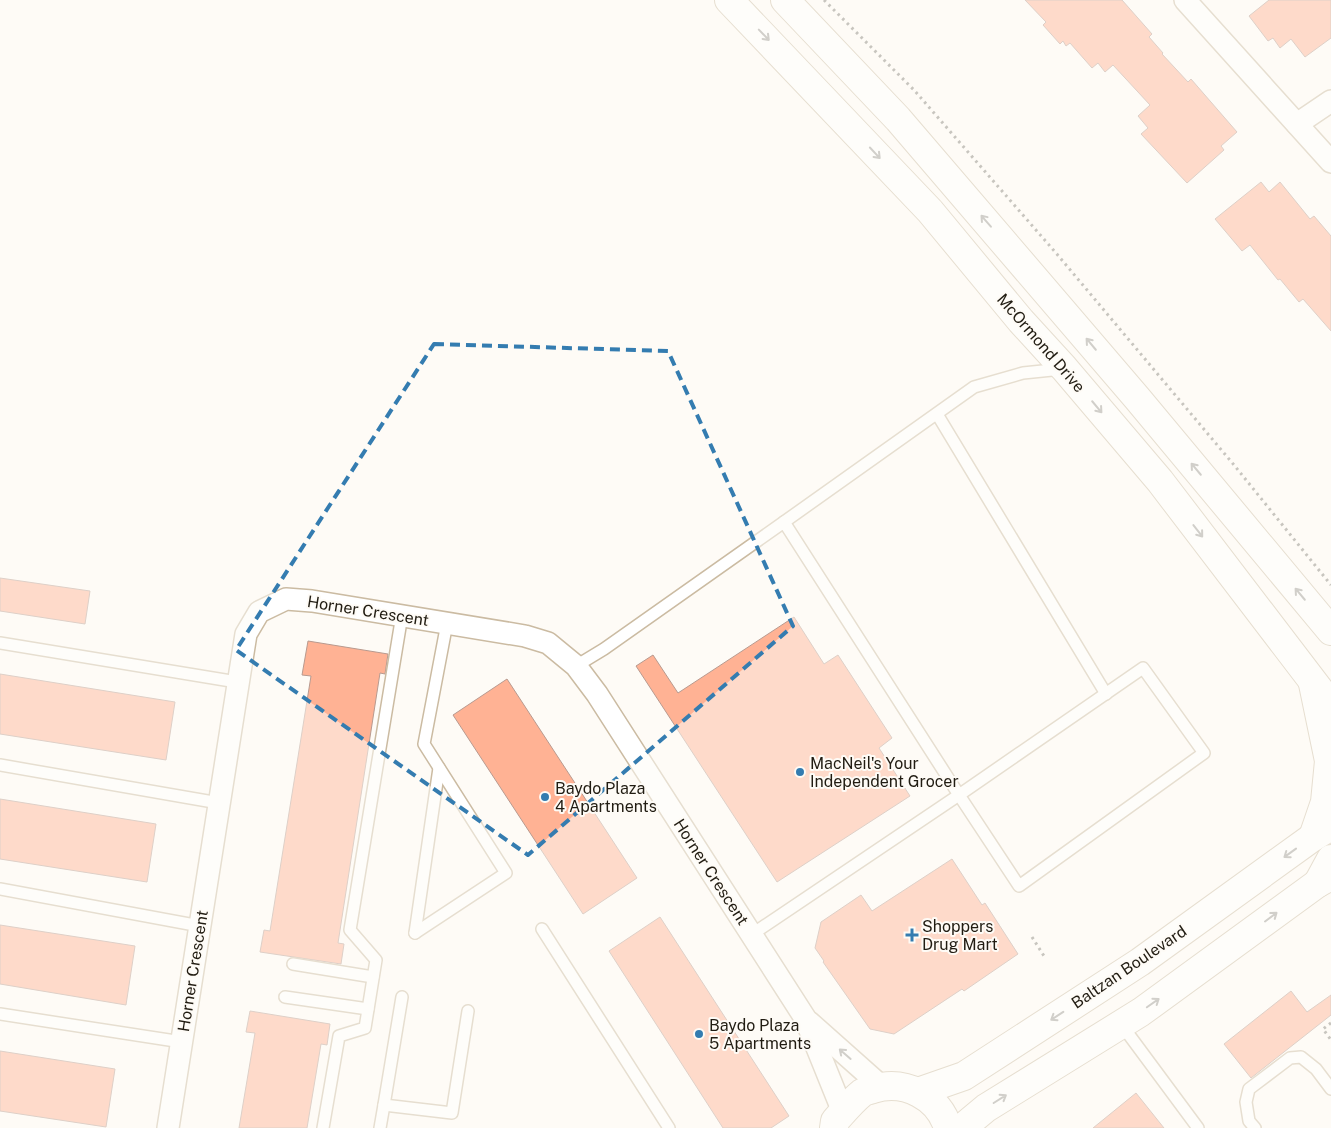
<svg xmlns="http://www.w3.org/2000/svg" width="1331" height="1128" font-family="'Public Sans',sans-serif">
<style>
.building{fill:#ffb294;stroke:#b89a8f}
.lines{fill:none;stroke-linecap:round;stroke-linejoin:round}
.service-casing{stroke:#cbbba2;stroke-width:14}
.minor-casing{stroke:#cbbba2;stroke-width:24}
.tertiary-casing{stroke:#cbbba2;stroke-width:30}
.secondary-casing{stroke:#cbbba2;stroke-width:30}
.path{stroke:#88847c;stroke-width:3;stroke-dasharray:2.5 4;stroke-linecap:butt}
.service{stroke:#fff;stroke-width:11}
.minor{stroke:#fff;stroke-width:21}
.tertiary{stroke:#fff;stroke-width:28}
.secondary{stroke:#fff;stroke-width:28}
.oneway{stroke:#9b9994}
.marked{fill:none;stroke:#347cb0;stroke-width:4;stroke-dasharray:10 6;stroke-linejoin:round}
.poi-dot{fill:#347cb0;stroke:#fefbf6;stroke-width:2}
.labels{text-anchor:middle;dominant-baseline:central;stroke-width:4;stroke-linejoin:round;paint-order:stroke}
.street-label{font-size:16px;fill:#211c12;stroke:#fefbf6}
.poi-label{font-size:16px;fill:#211c12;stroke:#fefbf6;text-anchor:start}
</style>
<rect width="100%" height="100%" fill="#fefbf6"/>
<!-- building -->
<g class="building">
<path d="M1025 0H1122L1152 34 1149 37 1163 53 1162 54 1188 82 1191 79 1237 132 1221 146 1224 150 1187 183 1141 134 1148 128 1138 116 1150 105 1113 65 1105 72 1098 63 1092 68 1070 43 1066 46 1063 41 1060 44 1043 25 1046 22Z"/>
<path d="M1269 0H1331V38L1305 57 1291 39 1280 48 1273 38 1268 41 1249 16Z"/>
<path d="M1261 182 1269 192 1280 182 1310 219 1314 216 1331 236V331L1303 299 1299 302 1280 279 1278 280 1250 245 1242 251 1215 219Z"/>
<path d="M0 578 90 591 85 624 0 611Z"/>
<path d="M794 617 824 664 838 655 892 738 879 748 910 796 777 882 636 666 653 655 678 693Z"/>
<path d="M308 641 388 654 385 674 380 673 338 943 344 944 341 964 260 952 264 930 270 931 311 676 302 675Z"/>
<path d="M0 674 175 702 166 760 0 734Z"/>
<path d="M507 679 637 878 583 914 453 715Z"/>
<path d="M0 799 156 824 147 882 0 859Z"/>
<path d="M952 859 982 905 985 903 1018 954 964 991 962 989 894 1034 870 1029 823 962 824 961 815 948 821 922 861 895 872 911Z"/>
<path d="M660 917 789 1116 771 1128H723L609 951Z"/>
<path d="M0 925 135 946 126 1005 0 984Z"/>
<path d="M1291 991 1307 1012 1331 995V1015L1251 1078 1224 1044Z"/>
<path d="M250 1011 330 1024 327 1045 321 1044 307 1128H239L255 1033 246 1032Z"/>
<path d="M0 1051 115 1069 106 1127 0 1111Z"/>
<path d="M1136 1093 1164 1128H1093Z"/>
</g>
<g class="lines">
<defs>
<g id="service">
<path d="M937 414 1106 694"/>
<path d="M784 522 974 387 1023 373 1062 369"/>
<path d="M0 643 237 682"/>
<path d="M576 666 604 649 784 522 959 795 1019 886 1204 753 1143 668 959 795 751 935"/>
<path d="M0 765 219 803"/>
<path d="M0 889 200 926"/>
<path d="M542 929 669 1128"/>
<path d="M415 933 506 873 424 744 447 623"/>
<path d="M415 933 439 768"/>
<path d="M293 964 373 977"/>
<path d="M285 997 368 1009"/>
<path d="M402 997 384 1105 452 1113 468 1011"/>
<path d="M0 1014 182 1042"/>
<path d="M1121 1024 1198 1128"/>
<path d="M323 1128 339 1036 365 1028 376 960 350 930 402 615"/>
<path d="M380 1128 384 1105"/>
<path d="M1255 1128 1249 1121 1246 1102 1249 1089 1290 1058 1301 1057 1316 1069 1331 1089"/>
</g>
<g id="minor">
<path d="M1185 0 1331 162"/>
<path d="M1297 124 1331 101"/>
<path d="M809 1022 881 1086"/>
<path d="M168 1128 246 634 259 612 286 599 312 601 525 636 548 643 576 666 597 694 805 1018 843 1112"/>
</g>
<g id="tertiary">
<path d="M918 1092 964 1076 1140 962 1313 837 1331 826"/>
<path d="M834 1128 835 1121C843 1112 852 1101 862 1093 865 1091 870 1090 873 1089 905 1079 939 1097 948 1128"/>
<path d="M962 1128 986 1108 1141 1012 1318 883 1331 876"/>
</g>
<g id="secondary">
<path d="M729 0 930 211 1021 321 1064 368 1160 481 1331 705"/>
<path d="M785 0 898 119 1137 398 1331 631"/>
<path d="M1313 684 1329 761 1325 802 1313 837"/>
<path d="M1318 883 1331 859"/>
</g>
</defs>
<!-- service casing -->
<use href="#service" class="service-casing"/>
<!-- minor casing -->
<use href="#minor" class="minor-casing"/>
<!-- tertiary casing -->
<use href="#tertiary" class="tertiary-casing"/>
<!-- secondary casing -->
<use href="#secondary" class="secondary-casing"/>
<!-- path -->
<g class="path">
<path d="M824 0 914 90 1056 253 1234 465 1331 585"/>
<path d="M1032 937 1044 956"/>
<path d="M1331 1023 1323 1029 1331 1040"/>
</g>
<!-- service -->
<use href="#service" class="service"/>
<!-- minor -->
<use href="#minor" class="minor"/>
<!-- tertiary -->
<use href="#tertiary" class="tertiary"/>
<!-- secondary -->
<use href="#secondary" class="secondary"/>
</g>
<!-- one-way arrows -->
<defs><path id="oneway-shaft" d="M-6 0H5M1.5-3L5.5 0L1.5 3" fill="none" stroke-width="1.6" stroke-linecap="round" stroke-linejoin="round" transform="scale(1.25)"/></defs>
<g class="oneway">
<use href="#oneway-shaft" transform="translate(764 35) rotate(46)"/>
<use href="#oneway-shaft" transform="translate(875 153) rotate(47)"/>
<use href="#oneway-shaft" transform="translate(986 221) rotate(-131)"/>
<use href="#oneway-shaft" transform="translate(1091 344) rotate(-130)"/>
<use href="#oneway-shaft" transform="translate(1097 407) rotate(50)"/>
<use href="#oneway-shaft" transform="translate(1196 469) rotate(-130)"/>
<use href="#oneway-shaft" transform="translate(1198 531) rotate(52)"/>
<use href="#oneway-shaft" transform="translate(1300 594) rotate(-130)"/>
<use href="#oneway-shaft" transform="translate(1290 853) rotate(144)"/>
<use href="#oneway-shaft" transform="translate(1271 917) rotate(-37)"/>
<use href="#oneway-shaft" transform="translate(1153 1003) rotate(-35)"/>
<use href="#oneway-shaft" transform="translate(1057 1016) rotate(147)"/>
<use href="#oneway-shaft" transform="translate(845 1054) rotate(-139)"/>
<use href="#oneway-shaft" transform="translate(1000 1099) rotate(-32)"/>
</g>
<!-- marked area -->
<path d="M0 0H1331V1128H0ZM434 344 668 351 793 626 528 855 236 650Z" fill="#fefbf6" fill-opacity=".55" fill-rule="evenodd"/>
<path class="marked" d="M434 344 668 351 793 626 528 855 236 650Z"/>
<!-- markers -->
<g class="poi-dot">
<circle cx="800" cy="772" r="5"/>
<circle cx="545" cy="797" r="5"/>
<path d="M909.5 927.5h5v5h5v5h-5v5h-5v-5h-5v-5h5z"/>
<circle cx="699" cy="1034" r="5"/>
</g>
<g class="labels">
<!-- street labels -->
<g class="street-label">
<text transform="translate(1041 343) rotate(49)">McOrmond Drive</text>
<text transform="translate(368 611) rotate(9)">Horner Crescent</text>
<text transform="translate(711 872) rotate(57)">Horner Crescent</text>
<text transform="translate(1129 967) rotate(-34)">Baltzan Boulevard</text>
<text transform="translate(193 971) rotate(-81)">Horner Crescent</text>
</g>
<!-- poi labels -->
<g class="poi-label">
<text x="810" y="763">MacNeil's Your<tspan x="810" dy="18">Independent Grocer</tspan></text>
<text x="555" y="788">Baydo Plaza<tspan x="555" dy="18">4 Apartments</tspan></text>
<text x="922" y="926">Shoppers<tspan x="922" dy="18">Drug Mart</tspan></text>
<text x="709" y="1025">Baydo Plaza<tspan x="709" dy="18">5 Apartments</tspan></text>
</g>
</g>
</svg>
